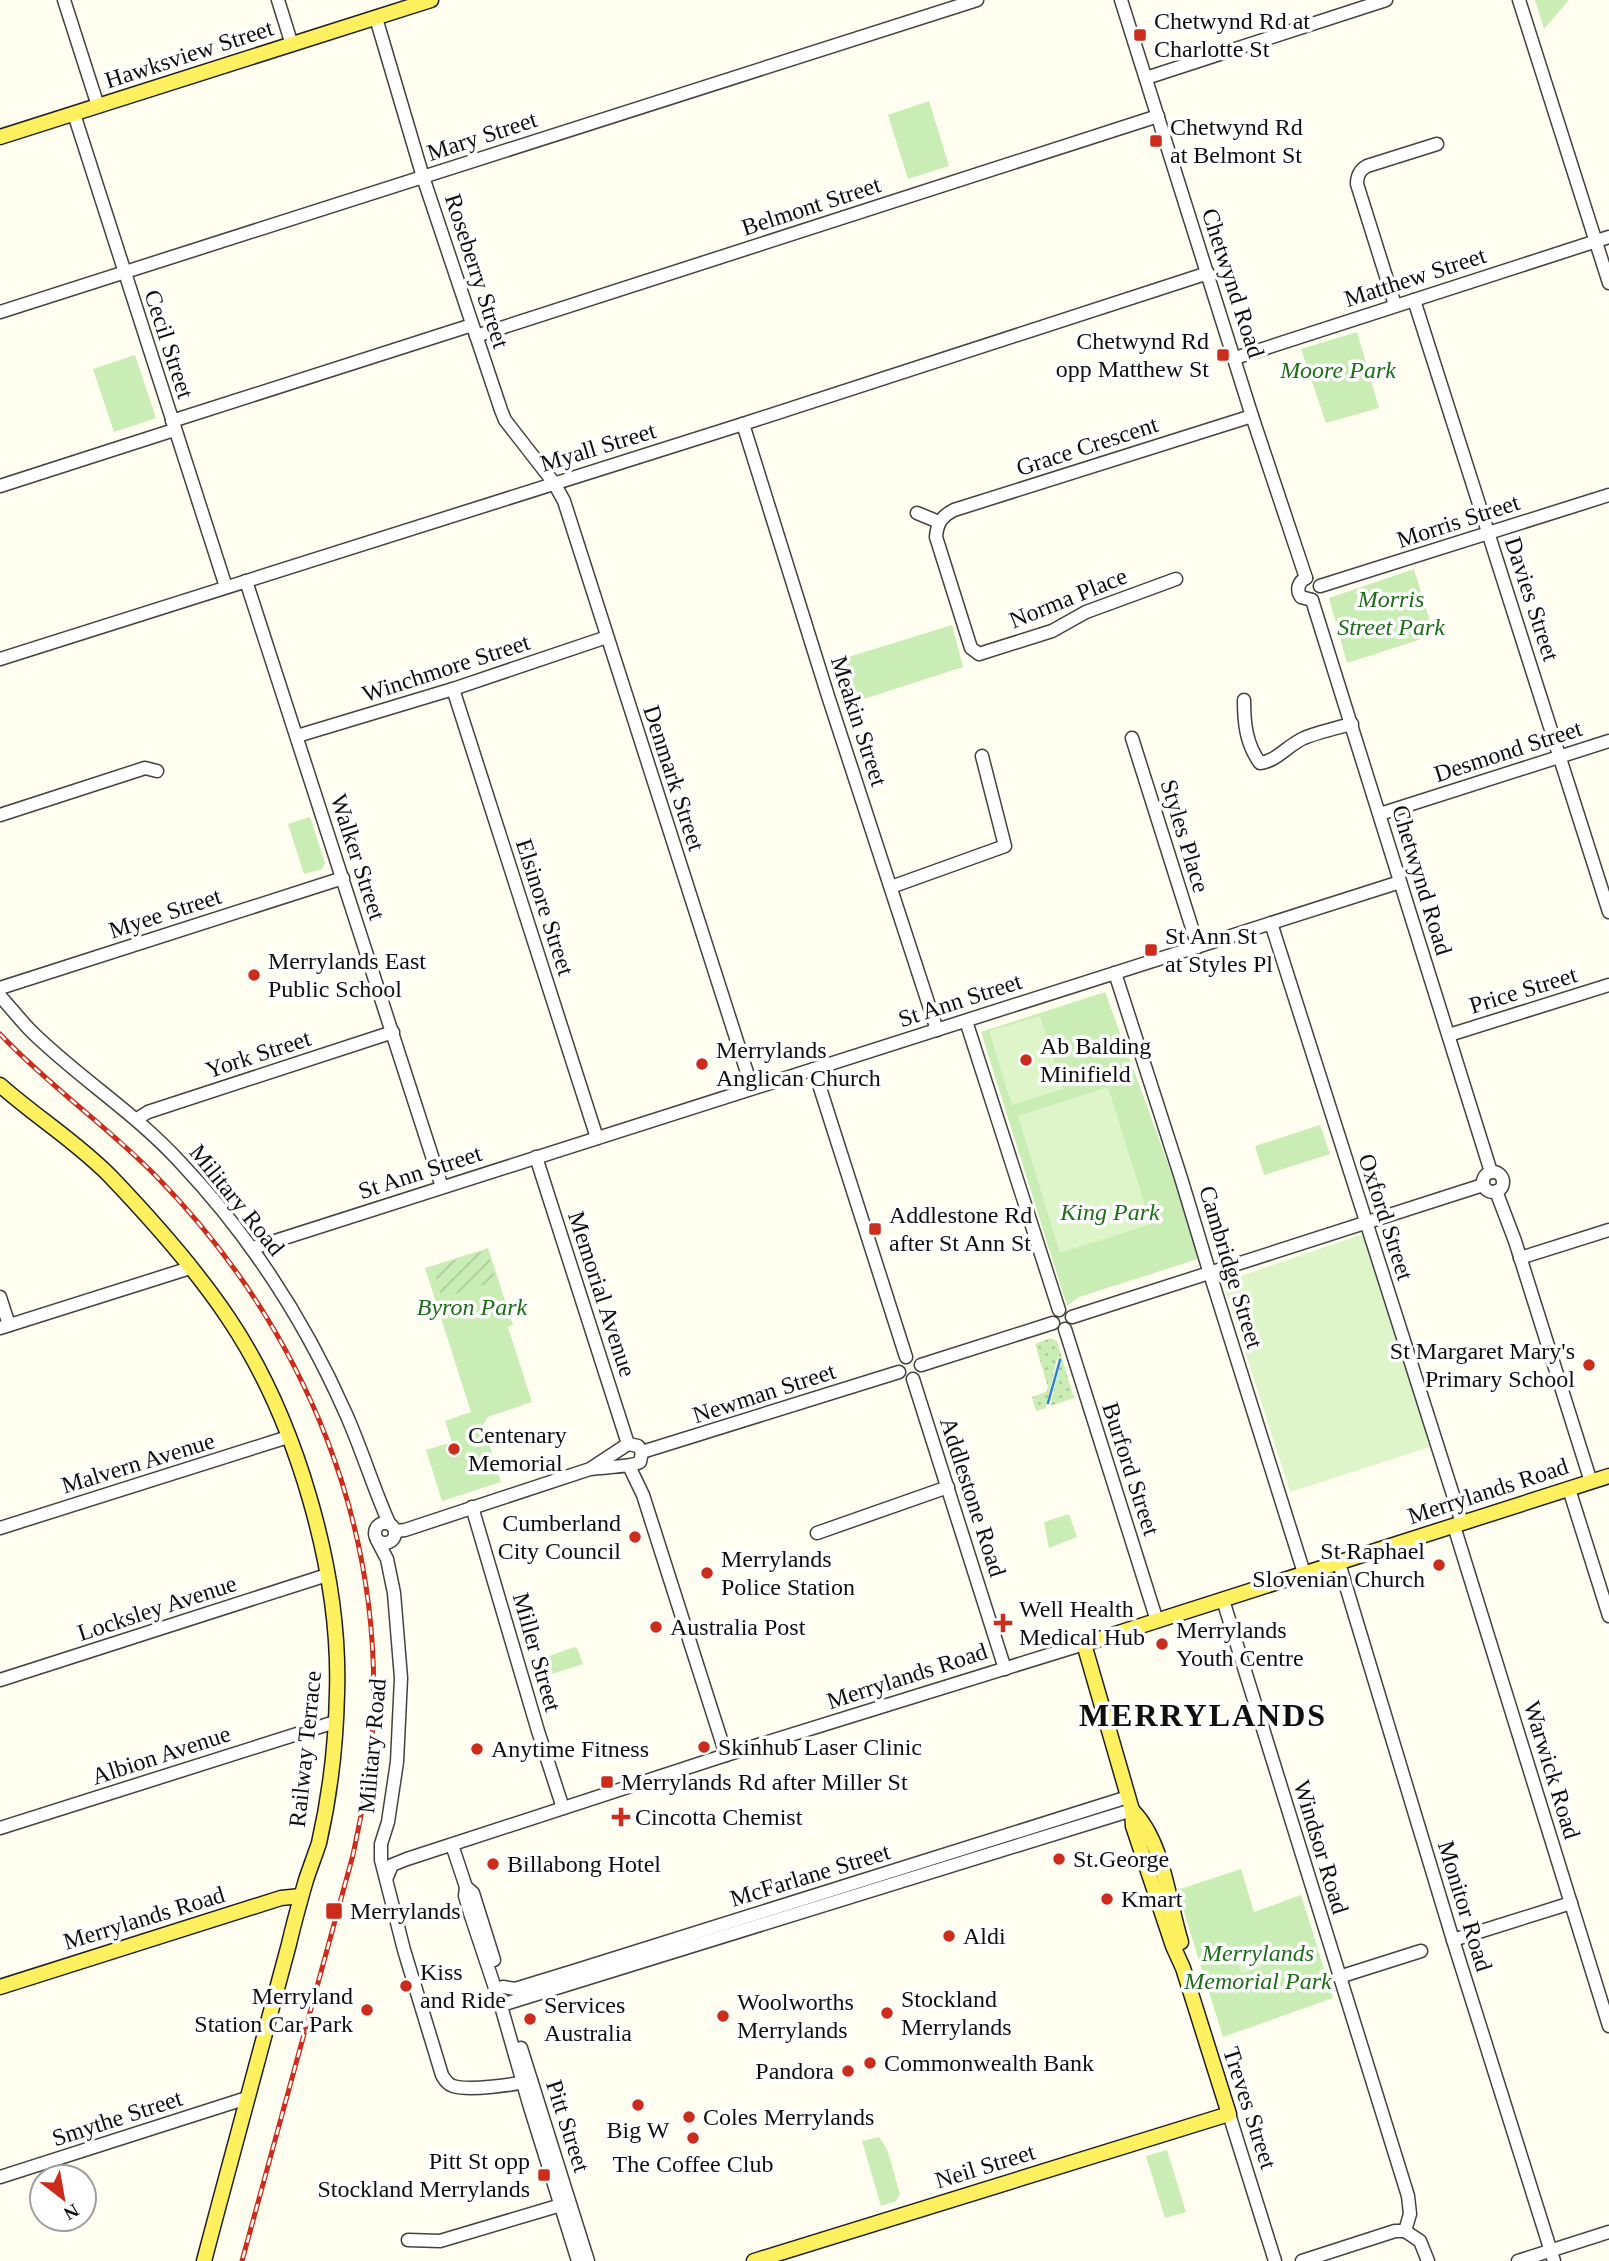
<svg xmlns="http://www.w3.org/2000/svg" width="1609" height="2261" font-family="Georgia,serif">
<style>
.grass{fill:url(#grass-dots)}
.park{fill:#caedb6}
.garden{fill:url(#garden-furrows)}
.pitch{fill:#def4c9}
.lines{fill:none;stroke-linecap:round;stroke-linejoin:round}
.stream{stroke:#317dd8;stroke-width:2.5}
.minor-casing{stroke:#424242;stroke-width:15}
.major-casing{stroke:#202020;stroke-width:17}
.minor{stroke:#fff;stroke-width:12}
.major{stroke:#fff060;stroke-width:14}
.rail-casing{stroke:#cb2c1b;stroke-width:5}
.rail{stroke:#fff;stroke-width:2.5;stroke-dasharray:8;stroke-linecap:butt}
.poi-dot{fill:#cb2c1b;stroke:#fff;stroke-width:2.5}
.labels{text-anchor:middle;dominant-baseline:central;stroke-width:7;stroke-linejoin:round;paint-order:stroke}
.poi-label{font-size:24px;fill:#0f0f0f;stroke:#fff;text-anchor:start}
.street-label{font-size:24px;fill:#0f0f0f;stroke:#fff}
.park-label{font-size:24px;font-style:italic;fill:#1e6c19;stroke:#fff}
.district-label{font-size:32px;font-weight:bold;letter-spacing:2px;fill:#0f0f0f;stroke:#fff}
</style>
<defs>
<pattern id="grass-dots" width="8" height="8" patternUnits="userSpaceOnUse" patternTransform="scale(1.75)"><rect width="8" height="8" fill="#caedb6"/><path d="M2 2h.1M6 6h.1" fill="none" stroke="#acca9b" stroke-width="1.8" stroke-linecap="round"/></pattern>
<pattern id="garden-furrows" width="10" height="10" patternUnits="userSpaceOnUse" patternTransform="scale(1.75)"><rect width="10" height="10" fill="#caedb6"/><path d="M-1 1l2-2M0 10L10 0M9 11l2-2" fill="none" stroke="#acca9b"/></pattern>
</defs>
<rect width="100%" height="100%" fill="#fffef0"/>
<!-- grass -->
<path class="grass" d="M1051 1338 1057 1341 1074 1398 1050 1406 1061 1361 1057 1359 1046 1408 1036 1411 1032 1397 1046 1392 1048 1387 1035 1344Z"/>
<!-- park -->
<g class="park">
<path d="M1535 0H1569L1544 29Z"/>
<path d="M929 101 949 166 908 179 888 115Z"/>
<path d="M1357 332 1379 408 1326 423 1301 349Z"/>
<path d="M135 355 156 418 114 432 93 369Z"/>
<path d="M1414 569 1434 635 1347 663 1329 598Z"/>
<path d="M952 625 963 667 842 706 829 663Z"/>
<path d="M310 817 325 863 322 869 304 874 288 824Z"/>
<path d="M1105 992 1174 1180 1198 1259 1079 1297 1067 1306 981 1032Z"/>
<path d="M1320 1125 1330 1154 1264 1175 1255 1146Z"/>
<path d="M488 1248 513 1325 508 1327 532 1402 488 1417 483 1425 501 1482 442 1501 426 1450 452 1442 445 1421 471 1412 425 1268Z"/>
<path d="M1069 1514 1077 1537 1049 1548 1044 1522Z"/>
<path d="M574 1647 577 1648 583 1664 539 1678 533 1662Z"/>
<path d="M1241 1869 1254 1912 1301 1895 1333 1998 1223 2037 1177 1890Z"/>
<path d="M879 2137 887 2149 900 2194 896 2201 881 2206 862 2141Z"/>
<path d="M1167 2150 1186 2212 1165 2218 1146 2156Z"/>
</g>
<!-- garden -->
<path class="garden" d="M487 1250 496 1281 442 1298 433 1267Z"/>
<!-- pitch -->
<g class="pitch">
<path d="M1040 1016 1063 1089 1012 1105 989 1031Z"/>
<path d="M1108 1087 1151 1224 1060 1253 1018 1116Z"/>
<path d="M1363 1234 1436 1445 1290 1492 1223 1282Z"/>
<path d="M1256 1944 1262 1967 1241 1973 1234 1951Z"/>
</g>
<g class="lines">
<!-- stream -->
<path class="stream" d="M1048 1403 1060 1360"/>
<defs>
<g id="minor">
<path d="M64 0 98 106"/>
<path d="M278 0 292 45"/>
<path d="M1121 0 1252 416 1306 578"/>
<path d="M1519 0 1609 283"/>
<path d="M376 18 423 177 501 410 505 420 554 483 564 501 752 1088"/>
<path d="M1146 78 1386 0"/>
<path d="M74 114 226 587"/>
<path d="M1414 300 1609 912"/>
<path d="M1395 305 1357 184C1357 175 1360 170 1367 166L1437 144"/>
<path d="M0 312 977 0"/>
<path d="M476 336 1158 116"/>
<path d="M1235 358 1609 237"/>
<path d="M172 421 472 325"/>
<path d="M743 424 828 696 937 1030"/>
<path d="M0 486 174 430"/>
<path d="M917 513 939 522"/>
<path d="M1306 578C1298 582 1296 590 1301 597L1312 600"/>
<path d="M1176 579 1086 612 1052 631 979 654 971 648 936 537C937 523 942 516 954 510L1252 416"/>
<path d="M246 581 442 1187"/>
<path d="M1320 586 1609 495"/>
<path d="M1312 600 1491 1172"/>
<path d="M0 659 743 424 1208 273"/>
<path d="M453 689 597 1138"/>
<path d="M1244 700C1244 723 1246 744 1260 763 1277 761 1288 745 1304 738 1319 732 1336 728 1352 724"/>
<path d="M297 736 453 689 607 637"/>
<path d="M1132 738 1198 947"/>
<path d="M1380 814 1609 741"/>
<path d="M0 815 145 768 157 771"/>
<path d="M891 887 1005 846 982 756"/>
<path d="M1271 923 1462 1523"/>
<path d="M1115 973 1181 1178 1207 1264 1304 1573"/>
<path d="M0 988 343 878"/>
<path d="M0 996C11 1008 21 1021 32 1032 79 1078 135 1113 180 1162 250 1236 305 1321 346 1414 362 1450 373 1487 389 1523"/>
<path d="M966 1021 1059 1310"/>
<path d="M1449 1035 1609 985"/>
<path d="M814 1069 906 1357"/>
<path d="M137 1119 148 1112 393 1032"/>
<path d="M536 1157 628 1444"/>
<circle cx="1493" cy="1182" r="10"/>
<path d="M1496 1191 1515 1241 1591 1482"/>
<path d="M253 1248 1400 882"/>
<path d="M1520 1258 1609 1230"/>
<path d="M0 1297 9 1325"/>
<path d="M1072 1317 1483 1185"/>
<path d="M0 1328 190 1268"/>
<path d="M1065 1329 1157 1621"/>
<path d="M921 1365 1053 1323"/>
<path d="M913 1379 1005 1669"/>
<path d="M642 1452 899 1372"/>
<path d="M629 1466 643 1495 726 1755"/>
<path d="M1569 1489 1609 1616"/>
<path d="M472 1507 538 1731 563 1808"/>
<circle cx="385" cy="1533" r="10"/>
<path d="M1454 1526 1609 2026"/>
<path d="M0 1528 288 1437"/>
<path d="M396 1531 405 1530 590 1469C602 1467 632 1467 640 1462L642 1452 638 1446 628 1444 590 1469"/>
<path d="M817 1533 948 1487"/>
<path d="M377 1540 387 1559 394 1593 401 1678 397 1762 388 1822 381 1844V1860L404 1950 442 2075C445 2080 447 2084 453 2086 469 2091 515 2085 531 2080"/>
<path d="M1339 1563 1453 1940 1554 2261"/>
<path d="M1223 1600 1408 2196 1410 2214 1405 2231"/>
<path d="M0 1680 327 1575"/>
<path d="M0 1828 335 1722"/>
<path d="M452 1845 466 1887 465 1896 470 1913 501 2006 529 2104 578 2261"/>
<path d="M387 1877 392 1865 407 1859 726 1755 1084 1644"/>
<path d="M466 1887 473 1893 494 1960"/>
<path d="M1453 1940 1571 1903"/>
<path d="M1339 1977 1421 1951"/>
<path d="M503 1987 515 1989 577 1970 1128 1797"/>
<path d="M508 2003 1132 1810"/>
<path d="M521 2048 588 2261"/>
<path d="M1229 2114 1275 2261"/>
<path d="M0 2177 247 2098"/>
<path d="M1405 2231 1420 2241 1428 2261"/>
<path d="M408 2240 440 2241 561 2205"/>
<path d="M1302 2261 1395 2231H1405"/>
<path d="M1518 2261 1609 2232"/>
</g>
<g id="major">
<path d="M0 137 431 0"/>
<path d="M0 1085C36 1117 78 1143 111 1177 153 1221 195 1268 229 1319 296 1419 341 1572 337 1693 336 1742 330 1795 319 1843 315 1855 310 1868 306 1880 300 1901 294 1922 289 1944 261 2049 232 2155 204 2261"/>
<path d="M1132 1810C1164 1842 1168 1901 1181 1942"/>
<path d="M0 1987 281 1898 301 1896"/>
<path d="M754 2261 1229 2114 1183 1968 1173 1946 1133 1826 1132 1810 1084 1644 1609 1476"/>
</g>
</defs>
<!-- minor casing -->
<use href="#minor" class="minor-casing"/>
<!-- major casing -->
<use href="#major" class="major-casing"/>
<!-- minor -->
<use href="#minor" class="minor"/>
<!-- major -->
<use href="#major" class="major"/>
<defs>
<path id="rail" d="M0 1034C48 1085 107 1126 156 1176 307 1331 390 1534 371 1751 368 1786 360 1820 353 1855L242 2261"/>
</defs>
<!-- rail casing -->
<use href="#rail" class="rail-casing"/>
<!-- rail -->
<use href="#rail" class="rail"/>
</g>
<!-- markers -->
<g class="poi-dot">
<rect x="1133" y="28" width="14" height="14" rx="3.5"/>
<rect x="1149" y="134" width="14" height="14" rx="3.5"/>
<rect x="1216" y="348" width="14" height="14" rx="3.5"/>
<rect x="1144" y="943" width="14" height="14" rx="3.5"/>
<circle cx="254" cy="975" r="7"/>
<circle cx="1026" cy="1060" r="7"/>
<circle cx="702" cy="1064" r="7"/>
<rect x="868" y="1222" width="14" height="14" rx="3.5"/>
<circle cx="1589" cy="1365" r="7"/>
<circle cx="454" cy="1449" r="7"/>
<circle cx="635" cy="1537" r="7"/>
<circle cx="1439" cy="1565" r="7"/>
<circle cx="707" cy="1573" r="7"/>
<path d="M999.5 1612.5h7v7h7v7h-7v7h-7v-7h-7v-7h7z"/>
<circle cx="656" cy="1627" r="7"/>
<circle cx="1162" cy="1644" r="7"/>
<circle cx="704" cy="1747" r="7"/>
<circle cx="477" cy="1749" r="7"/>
<rect x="600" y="1775" width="14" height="14" rx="3.5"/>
<path d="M617.5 1806.5h7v7h7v7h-7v7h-7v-7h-7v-7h7z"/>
<circle cx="1059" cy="1859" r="7"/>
<circle cx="493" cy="1864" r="7"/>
<circle cx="1107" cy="1899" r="7"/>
<rect x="325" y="1902" width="18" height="18" rx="3.5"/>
<circle cx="949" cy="1936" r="7"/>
<circle cx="406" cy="1986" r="7"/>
<circle cx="367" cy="2010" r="7"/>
<circle cx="887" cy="2013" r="7"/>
<circle cx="723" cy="2016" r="7"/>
<circle cx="530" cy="2019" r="7"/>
<circle cx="870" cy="2063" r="7"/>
<circle cx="848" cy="2071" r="7"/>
<circle cx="638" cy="2105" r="7"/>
<circle cx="689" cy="2117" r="7"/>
<circle cx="693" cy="2138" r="7"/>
<rect x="537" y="2168" width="14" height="14" rx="3.5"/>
</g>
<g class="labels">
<!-- poi labels -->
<g class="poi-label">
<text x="1154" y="21">Chetwynd Rd at<tspan x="1154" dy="28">Charlotte St</tspan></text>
<text x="1170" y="127">Chetwynd Rd<tspan x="1170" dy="28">at Belmont St</tspan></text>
<text x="1209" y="341" text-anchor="end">Chetwynd Rd<tspan x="1209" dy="28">opp Matthew St</tspan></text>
<text x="1165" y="936">St Ann St<tspan x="1165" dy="28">at Styles Pl</tspan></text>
<text x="268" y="961">Merrylands East<tspan x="268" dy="28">Public School</tspan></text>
<text x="1040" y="1046">Ab Balding<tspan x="1040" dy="28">Minifield</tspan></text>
<text x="716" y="1050">Merrylands<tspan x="716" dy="28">Anglican Church</tspan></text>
<text x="889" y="1215">Addlestone Rd<tspan x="889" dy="28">after St Ann St</tspan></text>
<text x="1575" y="1351" text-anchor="end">St Margaret Mary's<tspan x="1575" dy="28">Primary School</tspan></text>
<text x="468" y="1435">Centenary<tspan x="468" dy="28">Memorial</tspan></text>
<text x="621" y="1523" text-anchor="end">Cumberland<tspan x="621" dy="28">City Council</tspan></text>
<text x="1425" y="1551" text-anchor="end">St Raphael<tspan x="1425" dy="28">Slovenian Church</tspan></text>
<text x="721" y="1559">Merrylands<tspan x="721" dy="28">Police Station</tspan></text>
<text x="1019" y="1609">Well Health<tspan x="1019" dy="28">Medical Hub</tspan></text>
<text x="670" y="1627">Australia Post</text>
<text x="1176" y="1630">Merrylands<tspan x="1176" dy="28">Youth Centre</tspan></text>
<text x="718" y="1747">Skinhub Laser Clinic</text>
<text x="491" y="1749">Anytime Fitness</text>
<text x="621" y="1782">Merrylands Rd after Miller St</text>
<text x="635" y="1817">Cincotta Chemist</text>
<text x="1073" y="1859">St.George</text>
<text x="507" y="1864">Billabong Hotel</text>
<text x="1121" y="1899">Kmart</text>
<text x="350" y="1911">Merrylands</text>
<text x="963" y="1936">Aldi</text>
<text x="420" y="1972">Kiss<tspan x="420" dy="28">and Ride</tspan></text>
<text x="353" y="1996" text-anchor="end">Merryland<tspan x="353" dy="28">Station Car Park</tspan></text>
<text x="901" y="1999">Stockland<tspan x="901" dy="28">Merrylands</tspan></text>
<text x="737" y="2002">Woolworths<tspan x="737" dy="28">Merrylands</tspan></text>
<text x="544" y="2005">Services<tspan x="544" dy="28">Australia</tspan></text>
<text x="884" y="2063">Commonwealth Bank</text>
<text x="834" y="2071" text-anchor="end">Pandora</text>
<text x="703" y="2117">Coles Merrylands</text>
<text x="638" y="2130" text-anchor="middle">Big W</text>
<text x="530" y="2161" text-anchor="end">Pitt St opp<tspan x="530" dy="28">Stockland Merrylands</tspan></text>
<text x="693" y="2164" text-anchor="middle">The Coffee Club</text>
</g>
<!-- street labels -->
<g class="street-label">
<text transform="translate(189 54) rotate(-18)">Hawksview Street</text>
<text transform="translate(482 136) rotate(-18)">Mary Street</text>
<text transform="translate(811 206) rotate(-18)">Belmont Street</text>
<text transform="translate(477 271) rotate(72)">Roseberry Street</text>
<text transform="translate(1415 277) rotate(-18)">Matthew Street</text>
<text transform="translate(1233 283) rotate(72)">Chetwynd Road</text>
<text transform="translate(169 344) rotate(72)">Cecil Street</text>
<text transform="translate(1087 446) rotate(-18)">Grace Crescent</text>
<text transform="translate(598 447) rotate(-17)">Myall Street</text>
<text transform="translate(1458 521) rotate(-18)">Morris Street</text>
<text transform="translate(1068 598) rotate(-22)">Norma Place</text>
<text transform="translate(1532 599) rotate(72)">Davies Street</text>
<text transform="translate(446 668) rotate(-18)">Winchmore Street</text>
<text transform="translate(859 721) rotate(72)">Meakin Street</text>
<text transform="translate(1508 751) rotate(-18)">Desmond Street</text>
<text transform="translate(674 778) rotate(72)">Denmark Street</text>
<text transform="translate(1185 836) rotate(73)">Styles Place</text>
<text transform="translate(358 857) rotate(72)">Walker Street</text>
<text transform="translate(1422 880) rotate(73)">Chetwynd Road</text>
<text transform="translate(545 907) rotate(72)">Elsinore Street</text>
<text transform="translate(165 913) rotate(-18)">Myee Street</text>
<text transform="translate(1523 990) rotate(-17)">Price Street</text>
<text transform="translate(960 1000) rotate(-18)">St Ann Street</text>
<text transform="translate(258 1054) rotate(-18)">York Street</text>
<text transform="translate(420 1172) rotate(-18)">St Ann Street</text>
<text transform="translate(237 1200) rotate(51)">Military Road</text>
<text transform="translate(1386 1217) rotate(72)">Oxford Street</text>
<text transform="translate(1231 1267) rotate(73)">Cambridge Street</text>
<text transform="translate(602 1294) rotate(72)">Memorial Avenue</text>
<text transform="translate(764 1393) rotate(-18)">Newman Street</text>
<text transform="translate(138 1463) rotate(-17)">Malvern Avenue</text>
<text transform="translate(1131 1469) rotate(72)">Burford Street</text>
<text transform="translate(1488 1491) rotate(-18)">Merrylands Road</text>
<text transform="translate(973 1497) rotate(72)">Addlestone Road</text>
<text transform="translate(157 1608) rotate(-18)">Locksley Avenue</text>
<text transform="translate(537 1652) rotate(74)">Miller Street</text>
<text transform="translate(907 1676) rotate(-18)">Merrylands Road</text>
<text transform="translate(372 1746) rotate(-85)">Military Road</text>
<text transform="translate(305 1749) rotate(-84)">Railway Terrace</text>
<text transform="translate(161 1755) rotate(-18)">Albion Avenue</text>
<text transform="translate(1552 1770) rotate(73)">Warwick Road</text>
<text transform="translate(1321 1847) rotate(73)">Windsor Road</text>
<text transform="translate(810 1875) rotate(-17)">McFarlane Street</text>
<text transform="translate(1465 1906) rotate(73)">Monitor Road</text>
<text transform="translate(144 1918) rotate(-17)">Merrylands Road</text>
<text transform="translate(1250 2108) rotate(72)">Treves Street</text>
<text transform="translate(117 2118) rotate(-18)">Smythe Street</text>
<text transform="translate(568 2126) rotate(72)">Pitt Street</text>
<text transform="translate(985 2166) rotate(-17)">Neil Street</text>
</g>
<!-- park labels -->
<g class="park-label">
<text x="1338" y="370">Moore Park</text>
<text x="1391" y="599">Morris<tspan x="1391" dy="28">Street Park</tspan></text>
<text x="1110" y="1212">King Park</text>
<text x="472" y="1307">Byron Park</text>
<text x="1258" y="1953">Merrylands<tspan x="1258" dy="28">Memorial Park</tspan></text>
</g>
<!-- district labels -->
<g class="district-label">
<text x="1203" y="1715">MERRYLANDS</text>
</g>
</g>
<!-- north arrow -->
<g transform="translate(63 2198) rotate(149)"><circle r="33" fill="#ffffff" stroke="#9f9f9f" stroke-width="2"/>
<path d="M0-5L12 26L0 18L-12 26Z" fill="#cb2c1b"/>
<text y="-10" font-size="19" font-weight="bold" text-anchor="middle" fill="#0f0f0f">N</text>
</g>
</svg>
